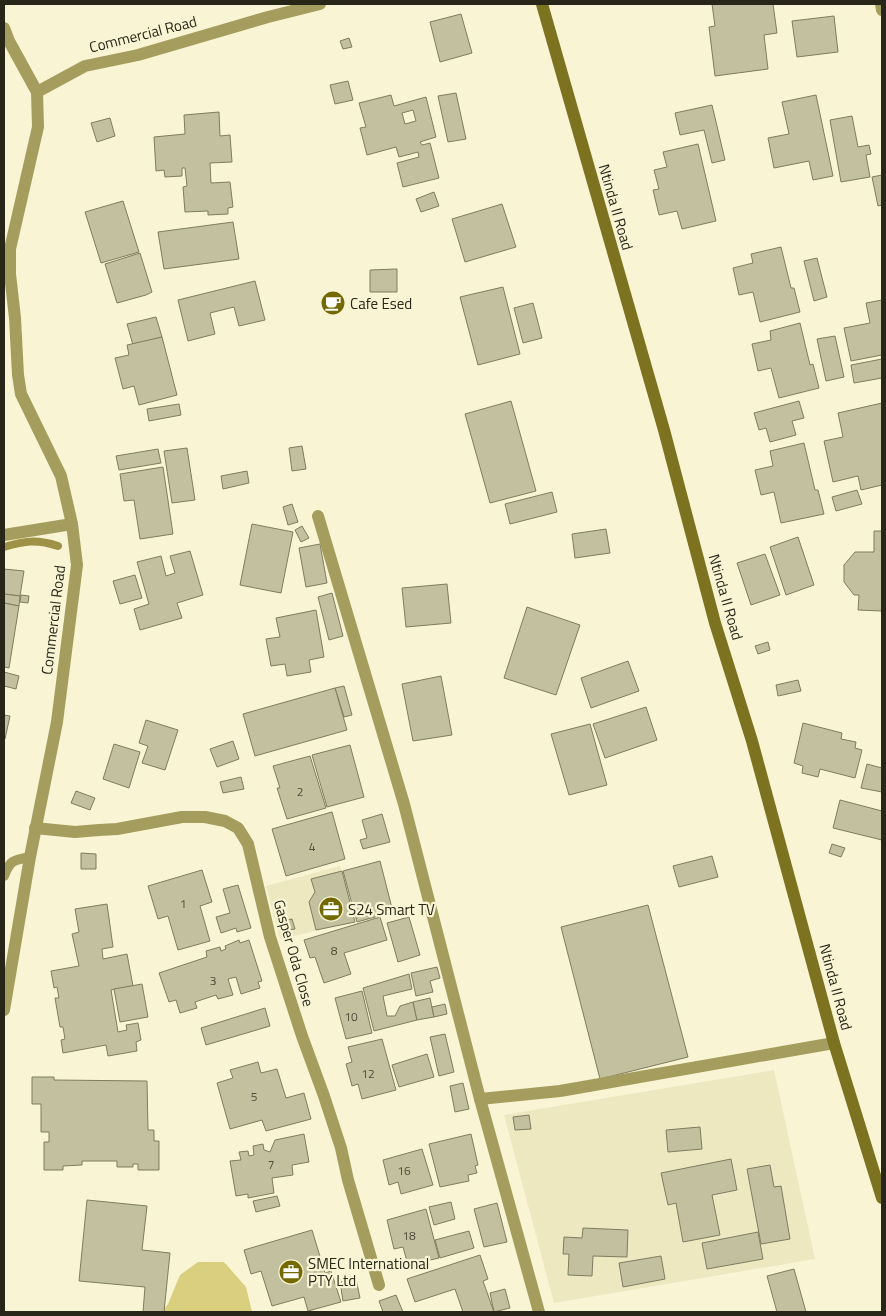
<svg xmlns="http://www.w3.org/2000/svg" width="886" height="1316" font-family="'Titillium Web',sans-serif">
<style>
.built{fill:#ede8c0}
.green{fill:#d9cf7e}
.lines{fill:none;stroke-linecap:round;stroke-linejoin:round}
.stream{stroke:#9d9246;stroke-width:8}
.building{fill:#c3c0a0;stroke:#7f7c5f;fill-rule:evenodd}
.lane{stroke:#a59d5e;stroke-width:10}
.street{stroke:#a59d5e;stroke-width:12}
.secondary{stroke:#7d721f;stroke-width:12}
.labels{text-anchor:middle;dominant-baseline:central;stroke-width:4.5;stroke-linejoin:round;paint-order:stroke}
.number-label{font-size:12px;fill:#4e4c3b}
.street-label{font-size:15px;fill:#272619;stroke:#f9f5d4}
.poi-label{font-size:15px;fill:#272619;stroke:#f9f5d4;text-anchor:start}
</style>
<rect width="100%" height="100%" fill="#f9f5d4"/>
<!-- built -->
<g class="built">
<path d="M340 866 355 922 280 939 266 886Z"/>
<path d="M774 1070 815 1259 554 1303 504 1115Z"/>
</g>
<!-- green -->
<path class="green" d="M198 1262H224L246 1287 252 1312H162L168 1304 180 1275Z"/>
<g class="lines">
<!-- stream -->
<path class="stream" d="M4 547C25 541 36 539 58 546"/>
</g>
<!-- building -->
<g class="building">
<path d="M712 4H773L777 33 764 35 768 69 715 76 709 27 715 26Z"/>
<path d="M461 14 472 53 440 62 430 22Z"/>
<path d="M834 16 838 52 797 57 792 21Z"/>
<path d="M349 38 352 47 343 49 340 41Z"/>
<path d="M348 81 353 100 335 104 330 85Z"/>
<path d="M456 93 466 139 448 142 438 96Z"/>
<path d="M391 95 394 106 426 97 436 137 420 142 422 145 430 143 439 178 403 187 397 163 419 157 418 152 399 157 396 147 367 155 360 128 366 127 359 103ZM413 110 416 121 405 124 402 113Z"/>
<path d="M816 95 833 176 813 180 809 161 774 168 768 138 789 134 782 102Z"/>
<path d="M712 105 725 160 712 163 704 130 680 135 675 113Z"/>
<path d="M219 112 220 136 230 135 232 162 210 163 211 183 230 182 233 207 228 208V214L208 215V211L185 212 183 187 187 186 185 168H182V176L165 177 164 170 156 171 154 137 185 134 184 115Z"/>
<path d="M852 116 858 147 869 145 871 154 866 155 870 177 841 182 830 120Z"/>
<path d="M110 118 115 136 97 142 91 123Z"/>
<path d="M698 144 716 221 682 229 677 211 659 215 653 190 659 189 654 170 667 167 663 152Z"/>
<path d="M882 175V205L878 206 872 177Z"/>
<path d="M434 192 439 206 421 212 416 199Z"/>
<path d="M123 201 139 252 101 263 85 212Z"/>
<path d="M502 204 516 247 465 262 452 219Z"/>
<path d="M233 222 239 259 164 269 158 232Z"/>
<path d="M781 247 791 288H794L800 312 760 322 753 292 739 295 733 268 753 263 751 254Z"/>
<path d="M140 253 152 292 146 295 117 303 105 264Z"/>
<path d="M817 258 827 297 814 301 804 261Z"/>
<path d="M397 269V292H370V270Z"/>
<path d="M255 281 265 320 239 326 234 307 210 313 215 334 188 341 178 300Z"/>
<path d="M503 287 520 354 478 365 460 297Z"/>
<path d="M882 300V355L851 361 844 328 870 323 866 303Z"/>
<path d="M533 303 542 338 523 343 514 308Z"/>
<path d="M156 317 162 337 133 345 127 324Z"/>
<path d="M800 323 810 365 813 364 819 388 779 398 771 368 758 371 752 344 771 340 770 331Z"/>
<path d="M835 336 844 377 826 381 817 339Z"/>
<path d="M162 337 177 395 139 405 134 386 123 389 115 358 129 355 127 345Z"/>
<path d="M882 359V378L854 383 851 365Z"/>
<path d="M511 401 536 491 490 503 465 414Z"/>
<path d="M799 401 804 418 792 421 796 435 770 442 766 428 759 430 754 413Z"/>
<path d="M882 403V485L861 490 858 476 833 482 824 441 843 437 838 413Z"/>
<path d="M179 404 181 415 149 421 147 409Z"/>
<path d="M804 443 815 490H818L824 514 781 523 774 492 761 495 755 470 773 466 770 451Z"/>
<path d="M302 446 306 469 292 471 289 448Z"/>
<path d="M187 448 195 500 172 503 164 451Z"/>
<path d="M158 449 161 463 119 470 116 456Z"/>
<path d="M163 467 173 534 140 539 134 500 124 501 120 474Z"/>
<path d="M247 471 249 483 223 489 221 476Z"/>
<path d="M857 490 862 504 836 511 832 497Z"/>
<path d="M552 492 557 512 510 524 505 504Z"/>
<path d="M292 504 298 522 288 525 283 507Z"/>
<path d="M252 524 293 532 281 593 240 585Z"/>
<path d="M302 526 309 538 301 542 295 530Z"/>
<path d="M606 529 610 553 575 558 572 534Z"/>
<path d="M874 531H882V611L858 610 859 595H854L844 582V565L855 552H874Z"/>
<path d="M798 537 814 585 786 595 770 547Z"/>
<path d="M320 544 327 583 306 587 299 548Z"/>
<path d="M190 551 203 595 177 603 182 618 140 630 134 609 149 604 137 562 161 556 166 576 175 573 170 556Z"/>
<path d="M765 554 780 595 751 605 737 563Z"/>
<path d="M4 569 24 571 20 596 4 594Z"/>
<path d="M135 575 142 598 120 604 113 581Z"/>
<path d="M447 584 451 623 406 627 402 588Z"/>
<path d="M332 593 343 636 329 640 318 597Z"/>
<path d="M4 594 20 596 19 606 4 603Z"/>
<path d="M21 595 29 596 28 603 20 602Z"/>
<path d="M4 603 19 606 9 668 4 667Z"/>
<path d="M527 607 580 625 556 695 504 678Z"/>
<path d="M316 610 324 657 309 660 311 672 287 676 285 664 271 666 266 639 280 637 276 618Z"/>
<path d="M768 642 770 650 758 654 755 646Z"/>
<path d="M628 661 639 691 591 708 581 678Z"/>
<path d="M4 672 19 676 16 689 4 686Z"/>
<path d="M441 676 452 735 413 741 402 684Z"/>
<path d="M798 680 801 691 778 696 776 685Z"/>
<path d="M344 686 352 715 344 717 335 688Z"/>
<path d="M335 688 347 730 255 756 243 714Z"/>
<path d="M646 707 657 740 605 758 593 724Z"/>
<path d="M4 715 10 716 5 739H4Z"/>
<path d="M146 720 178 730 165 770 142 763 148 746 139 743Z"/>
<path d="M803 723 842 733 841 739 856 742 855 748 862 750 855 778 820 769 818 777 802 773 803 766 794 763Z"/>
<path d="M590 724 607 785 569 795 551 734Z"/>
<path d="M233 741 239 759 217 767 210 749Z"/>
<path d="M114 744 140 752 129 788 103 779Z"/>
<path d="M350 745 364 797 327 807 312 755Z"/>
<path d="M310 756 326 808 287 819 277 788H280L273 766Z"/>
<path d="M867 764 882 768V792L861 788Z"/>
<path d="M241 777 244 789 223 793 220 782Z"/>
<path d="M76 791 95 798 90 810 71 803Z"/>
<path d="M840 800 882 811V840L833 828Z"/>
<path d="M332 812 345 859 286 876 272 829Z"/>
<path d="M382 814 390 842 363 849 360 840 367 838 362 820Z"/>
<path d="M832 844 845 848 841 857 829 853Z"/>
<path d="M81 853 96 854V869H81Z"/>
<path d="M712 856 718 877 679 887 673 866Z"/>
<path d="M380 861 393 912 357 922 343 871Z"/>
<path d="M202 870 212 902 200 906 210 941 178 950 168 916 158 919 148 886Z"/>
<path d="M342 871 355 922 316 930 309 902 315 892 311 879Z"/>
<path d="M238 885 251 928 237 932 236 928 221 933 216 917 230 913 223 889Z"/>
<path d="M107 904 113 947 102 949 103 959 127 954 133 986 111 990 118 1032 127 1030 126 1025 138 1023 141 1040 136 1042 137 1051 108 1056 106 1045 63 1053 61 1040 65 1039 63 1027H60L55 998H59L57 987 54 988 51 971 79 966 72 934 79 932 75 909Z"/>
<path d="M648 905 688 1057 600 1079 561 927Z"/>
<path d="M380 917 387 940 344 953 351 974 324 983 315 957 310 958 304 940Z"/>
<path d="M409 917 420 955 398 962 387 923Z"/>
<path d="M292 919 295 929 289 930 286 920Z"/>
<path d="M239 940 240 943 249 940 262 981 258 982 260 988 241 994 236 977 228 979 233 995 218 999 216 995 195 1002 197 1008 180 1013 176 1000 169 1002 159 973 207 957 206 951 220 947 221 951 226 949 225 946Z"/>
<path d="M437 967 440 978 430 981 433 992 416 996 411 973Z"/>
<path d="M409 974 412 989 383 996 387 1016H395L400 1006 413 1002 417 1020 374 1031 363 988Z"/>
<path d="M142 984 148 1017 120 1022 114 989Z"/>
<path d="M362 991 372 1033 346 1039 335 998Z"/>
<path d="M430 998 434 1017 417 1020 413 1002Z"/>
<path d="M445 1004 447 1014 434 1017 432 1007Z"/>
<path d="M265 1008 270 1026 206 1045 201 1028Z"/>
<path d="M445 1034 454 1072 439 1076 430 1037Z"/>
<path d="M382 1039 396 1090 362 1099 358 1084 352 1086 346 1064 352 1062 348 1047Z"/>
<path d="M427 1054 434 1077 399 1087 392 1065Z"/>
<path d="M258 1062 261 1073 277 1069 286 1098 304 1093 311 1119 266 1131 262 1120 230 1129 217 1083 233 1078 230 1070Z"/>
<path d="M32 1077H54V1080L147 1081 148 1130H154V1141H159V1170H138V1164H133V1167H117V1161H82V1165L63 1166V1170H44V1142H49V1132H41V1104H32Z"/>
<path d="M463 1083 469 1109 455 1112 450 1086Z"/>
<path d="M529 1115 531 1129 515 1130 513 1117Z"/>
<path d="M700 1127 702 1149 668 1152 666 1130Z"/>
<path d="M304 1134 309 1162 292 1165 293 1175 272 1178 274 1193 248 1198V1194L236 1196 230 1161 241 1160 239 1152 248 1151 249 1156 254 1155 253 1146 263 1144 264 1150 270 1152 275 1140Z"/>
<path d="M471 1134 478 1165 475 1166 477 1173 468 1175 469 1181 440 1187 429 1144Z"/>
<path d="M422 1149 433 1185 401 1194 398 1182 389 1185 383 1160Z"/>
<path d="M731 1159 737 1190 712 1195 720 1235 683 1242 676 1203 668 1205 661 1173Z"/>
<path d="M770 1165 774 1187 781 1186 790 1239 761 1244 747 1169Z"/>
<path d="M277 1196 280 1206 256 1212 253 1201Z"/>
<path d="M87 1200 147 1206 142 1250 170 1253 164 1312H143L145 1287 79 1281Z"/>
<path d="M451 1202 455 1219 434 1225 429 1207Z"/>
<path d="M497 1203 507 1242 484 1247 474 1209Z"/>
<path d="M426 1209 439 1258 408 1265 403 1247 394 1249 387 1220Z"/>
<path d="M583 1228 628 1230 627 1257 593 1256 592 1276 568 1275 569 1254H563L564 1237 582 1238Z"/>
<path d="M312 1230 325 1273 331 1271 341 1302 308 1311 304 1297 272 1306 261 1271 251 1274 244 1250Z"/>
<path d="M469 1231 474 1248 440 1258 435 1240Z"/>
<path d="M758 1232 763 1259 707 1269 702 1243Z"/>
<path d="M480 1255 488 1279 483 1281 494 1312H463L455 1289 415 1302 407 1279Z"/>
<path d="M661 1256 665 1279 623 1287 619 1263Z"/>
<path d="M794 1269 806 1312H777L767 1276Z"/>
<path d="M356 1279 360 1298 343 1301 340 1282Z"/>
<path d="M505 1289 510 1308 494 1312 490 1293Z"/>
<path d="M396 1295 403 1312H383L379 1301Z"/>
</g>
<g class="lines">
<!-- lane -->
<path class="lane" d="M4 876C10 860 14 860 30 857"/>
<!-- street -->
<g class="street">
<path d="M881 4 882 10"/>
<path d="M4 28 9 41 37 92 38 127 10 249V274L15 318 18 375 21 394 61 476 72 524 77 565 57 722 30 857 4 1010"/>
<path d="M37 92 85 66 138 55 268 17 320 4"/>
<path d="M318 516 404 804 480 1099 539 1312"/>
<path d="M4 535 72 524"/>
<path d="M35 828 75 832 99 830 117 829 182 817H205L225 821 238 828 248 844 270 937 302 1036 324 1096 341 1148 348 1180 379 1285"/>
<path d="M480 1099 560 1091 834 1043"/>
</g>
<!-- secondary -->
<path class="secondary" d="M542 4 664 430 715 623 752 741 834 1043 882 1198"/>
</g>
<!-- icons -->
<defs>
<symbol id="cafe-disc" viewBox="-11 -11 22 22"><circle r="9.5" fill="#746800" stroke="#f9f5d4"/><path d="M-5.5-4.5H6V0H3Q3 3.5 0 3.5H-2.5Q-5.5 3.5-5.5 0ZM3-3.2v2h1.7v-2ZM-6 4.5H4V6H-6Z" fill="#fff"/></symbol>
<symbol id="office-disc" viewBox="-11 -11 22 22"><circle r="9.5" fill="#746800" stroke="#f9f5d4"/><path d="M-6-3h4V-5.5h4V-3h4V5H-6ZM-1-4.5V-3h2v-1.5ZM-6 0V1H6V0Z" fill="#fff"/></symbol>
</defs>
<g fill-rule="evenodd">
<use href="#cafe-disc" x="319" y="289" width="28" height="28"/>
<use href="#office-disc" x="317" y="895" width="28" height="28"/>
<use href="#office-disc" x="277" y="1258" width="28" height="28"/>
</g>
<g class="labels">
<!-- number labels -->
<g class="number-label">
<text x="300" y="791">2</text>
<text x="312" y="846">4</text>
<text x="183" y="903">1</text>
<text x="334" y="950">8</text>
<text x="213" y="980">3</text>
<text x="351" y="1016">10</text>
<text x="368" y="1073">12</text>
<text x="254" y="1096">5</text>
<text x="271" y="1164">7</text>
<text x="404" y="1170">16</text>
<text x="409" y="1235">18</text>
</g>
<!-- street labels -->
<g class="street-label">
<text transform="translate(143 34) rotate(-14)">Commercial Road</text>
<text transform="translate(616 207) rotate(74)">Ntinda II Road</text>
<text transform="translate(726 597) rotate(74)">Ntinda II Road</text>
<text transform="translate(53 620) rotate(-83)">Commercial Road</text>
<text transform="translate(294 953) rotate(74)">Gasper Oda Close</text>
<text transform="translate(836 987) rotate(75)">Ntinda II Road</text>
</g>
<!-- poi labels -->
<g class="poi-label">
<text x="350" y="303">Cafe Esed</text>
<text x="348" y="909">S24 Smart TV</text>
<text x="308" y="1263">SMEC International<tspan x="308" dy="17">PTY Ltd</tspan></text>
</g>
</g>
<!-- border -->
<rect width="886" height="1316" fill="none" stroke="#272619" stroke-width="10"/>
</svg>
